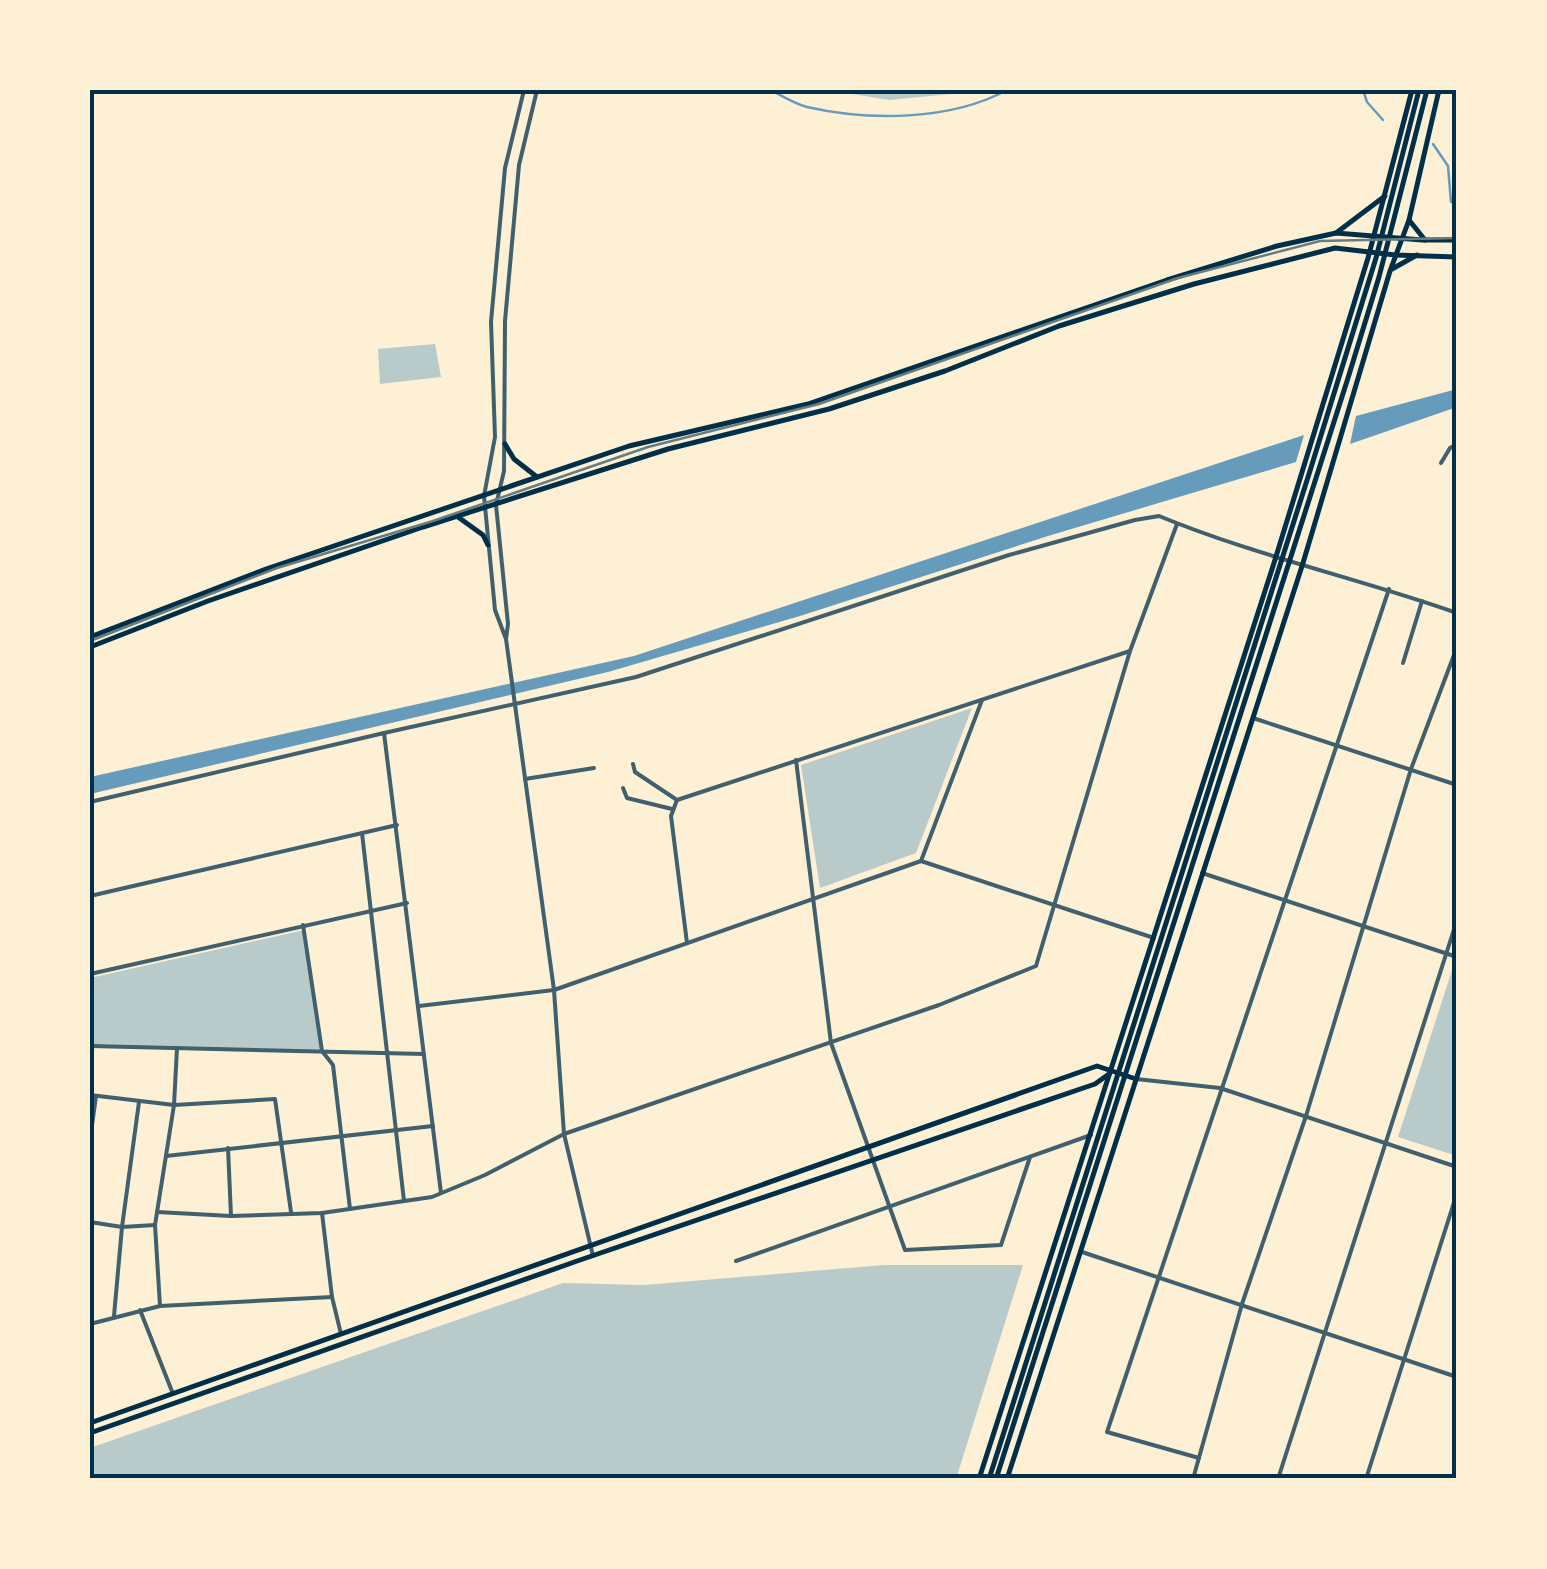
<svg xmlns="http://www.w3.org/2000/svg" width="1547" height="1569" font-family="Quicksand,sans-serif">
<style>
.green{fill:#b9caca}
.water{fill:#669bbc}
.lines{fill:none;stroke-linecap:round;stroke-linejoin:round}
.stream{stroke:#669bbc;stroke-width:2.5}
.minor{stroke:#3f606c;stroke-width:4}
.tertiary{stroke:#3f606c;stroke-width:4}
.secondary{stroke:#003049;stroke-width:5}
.primary{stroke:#003049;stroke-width:5}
.trunk{stroke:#003049;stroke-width:5}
.rail{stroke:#657d81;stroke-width:2.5}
.neatline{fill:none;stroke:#003049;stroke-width:4}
</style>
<rect width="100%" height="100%" fill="#fdf0d5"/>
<!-- green -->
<g class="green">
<path d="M828 90H992L889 100Z"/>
<path d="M435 344 441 377 380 384 378 349Z"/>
<path d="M972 708 916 853 820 888 801 765Z"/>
<path d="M304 930 322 1051 90 1046V978Z"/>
<path d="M1454 964 1457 965V1156L1398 1137Z"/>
<path d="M884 1265H1023L956 1479H90V1448L563 1283 644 1285Z"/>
</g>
<!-- water -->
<g class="water">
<path d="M1457 389V407L1350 444 1356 416Z"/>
<path d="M1304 435 1296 462 1048 536 800 616 608 672 90 794V777L634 656Z"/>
</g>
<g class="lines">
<!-- stream -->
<g class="stream">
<path d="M771 90C782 96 795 104 807 107 869 121 950 121 1007 90"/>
<path d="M1363 90 1367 102 1383 120"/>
<path d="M1433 144 1448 166 1451 202"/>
</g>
<!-- minor -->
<g class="minor">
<path d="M1441 463 1450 448 1457 444"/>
<path d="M1403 663 1422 601"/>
<path d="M1253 718 1457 785"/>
<path d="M796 760 831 1043 905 1250 1001 1245 1030 1157"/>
<path d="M633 764 635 772 677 800"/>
<path d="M525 779 594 768"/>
<path d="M623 788 627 798 672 809"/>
<path d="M90 802 384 733 441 1193"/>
<path d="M362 833 404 1201"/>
<path d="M921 861 1154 938"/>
<path d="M1202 873 1457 957"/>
<path d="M90 896 397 825"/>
<path d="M303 925 322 1051 333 1065 350 1209"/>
<path d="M687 943 671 816 677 800 1130 651"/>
<path d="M90 974 407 903"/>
<path d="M419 1006 554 990 921 861 982 700"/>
<path d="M90 1046 424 1054"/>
<path d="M90 1095 174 1105 275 1099 291 1212"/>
<path d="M90 1140 96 1096"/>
<path d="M228 1148 231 1216"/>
<path d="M166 1156 433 1126"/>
<path d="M157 1212 231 1216 322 1213 432 1197 485 1175 564 1134 939 1005 1036 966 1130 651 1177 524"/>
<path d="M322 1213 332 1297 341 1334"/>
<path d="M90 1222 122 1227 155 1225"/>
<path d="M1082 1252 1457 1377"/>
<path d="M736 1261 1091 1135"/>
<path d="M160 1306 155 1225 174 1105 177 1048"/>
<path d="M140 1310 173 1394"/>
<path d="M114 1316 122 1227 139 1102"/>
<path d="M90 1324 160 1306 332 1297"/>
<path d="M1199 1458 1107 1432 1389 589"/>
<path d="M1193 1479 1242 1304 1306 1116 1411 769 1457 647"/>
<path d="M1278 1479 1457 920"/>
<path d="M1366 1479 1457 1193"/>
</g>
<!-- tertiary -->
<g class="tertiary">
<path d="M537 90 519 165 505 321 504 471 496 505 508 624 506 639 554 990 564 1134 593 1256"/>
<path d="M506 639 495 610 484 496 495 437 491 322 505 168 524 90"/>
<path d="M384 733 636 677 1009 555 1135 520 1159 516C1256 556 1358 578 1457 613"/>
<path d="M1136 1079 1220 1088 1457 1167"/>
<path d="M1456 1479 1457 1476"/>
</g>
<!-- secondary -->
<g class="secondary">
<path d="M505 444 514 459 537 477"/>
<path d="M458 517 483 535 488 545"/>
<path d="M90 637 266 569 629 446 808 404 1167 280 1277 246 1336 233 1422 240H1457"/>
<path d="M90 647 208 601 423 527 668 449 829 409 945 371 1059 326 1194 284 1335 248 1395 255 1457 257"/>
<path d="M90 1423 1097 1066 1136 1079"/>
<path d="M90 1433 580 1260 1095 1084 1109 1074"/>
</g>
<!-- primary -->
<g class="primary">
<path d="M1409 220 1425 240"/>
<path d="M1336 233 1385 196"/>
<path d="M1392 269 1417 255"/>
<path d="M979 1479 1274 563 1368 258 1412 90"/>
<path d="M1007 1479 1303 563 1390 271 1409 220 1439 90"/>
</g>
<!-- trunk -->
<g class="trunk">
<path d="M989 1479 1309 474 1376 258 1419 90"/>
<path d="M996 1479 1348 378 1379 277 1427 90"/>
</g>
<!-- rail -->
<path class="rail" d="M90 641 277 568 433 521 648 447 819 404 1178 278 1320 241 1457 238"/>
</g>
<!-- border -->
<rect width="1547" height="1569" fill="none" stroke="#fdf0d5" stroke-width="185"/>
<rect x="92" y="92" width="1362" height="1384" class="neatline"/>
</svg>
